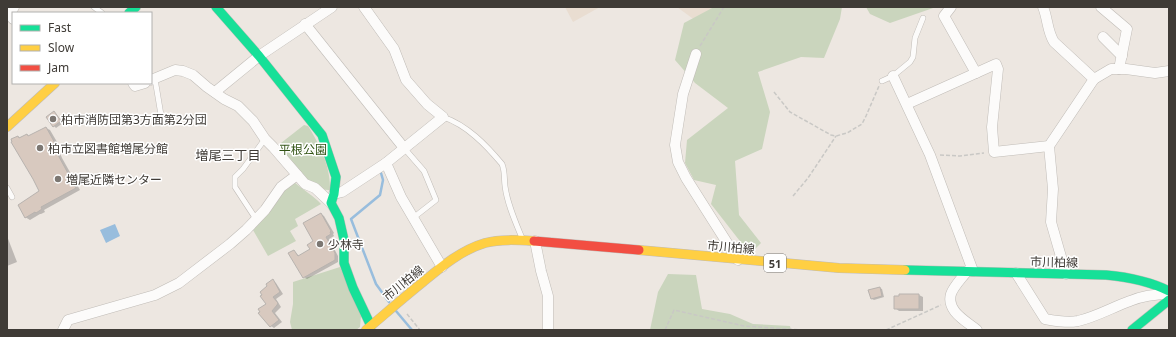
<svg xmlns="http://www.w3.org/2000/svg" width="1176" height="337" font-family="'Noto Sans','Noto Sans JP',sans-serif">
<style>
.built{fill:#e9ddd1}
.green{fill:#cad5bd}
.water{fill:#98bddd}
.shadow{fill:#0003}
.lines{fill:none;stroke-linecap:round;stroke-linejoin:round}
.stream{stroke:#98bddd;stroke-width:2.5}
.building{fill:#d8c9bf;stroke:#b8b3af}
.lane-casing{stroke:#c0bcb7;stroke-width:6}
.street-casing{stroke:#c0bcb7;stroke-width:11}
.fast-casing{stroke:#c0bcb7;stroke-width:10}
.slow-casing{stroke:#c0bcb7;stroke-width:10}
.jam-casing{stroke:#c0bcb7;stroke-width:10}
.path{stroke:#c9c8c5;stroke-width:1.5;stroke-dasharray:4 2;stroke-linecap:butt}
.lane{stroke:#fcfbfa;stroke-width:5}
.street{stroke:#fcfbfa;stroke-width:10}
.fast{stroke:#16e098;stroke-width:9}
.slow{stroke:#ffcf43;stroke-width:9}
.jam{stroke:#f24e42;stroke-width:9}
.poi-dot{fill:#7c7772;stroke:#fff;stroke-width:1.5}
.labels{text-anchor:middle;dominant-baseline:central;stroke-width:3;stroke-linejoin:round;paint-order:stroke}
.shield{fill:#fff;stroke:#797672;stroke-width:1}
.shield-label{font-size:11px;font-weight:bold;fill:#3f3b36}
.poi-label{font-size:12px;fill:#3f3b36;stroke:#fff;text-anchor:start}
.park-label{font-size:12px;fill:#325315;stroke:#fff}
.street-label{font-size:12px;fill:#3f3b36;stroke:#fff}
.neighbourhood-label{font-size:13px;fill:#3f3b36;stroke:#fff}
</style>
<rect width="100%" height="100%" fill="#ede7e1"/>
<!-- built -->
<g class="built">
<path d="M565 7H600L573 22Z"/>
<path d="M677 7H722L707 29Z"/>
</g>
<!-- green -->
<g class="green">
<path d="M714 7H842L840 19 824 58 801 57 758 72 770 112 762 149 735 161 739 215 761 243 750 254 711 204 716 185 694 180 685 163 687 140 728 108 695 83 675 60 684 23Z"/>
<path d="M866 7H936L890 23 870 14Z"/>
<path d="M304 125 308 126C320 145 331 168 330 190 309 191 292 163 281 148V143Z"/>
<path d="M294 182C303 190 313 195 321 204L295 219 298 226 290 231 296 241 268 256 253 230 284 190Z"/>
<path d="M340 267 361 316 360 327 356 330H292L290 322 293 304V282Z"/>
<path d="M668 274 696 275 702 309 730 314 753 324 790 326 791 330H650L658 292Z"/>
</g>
<!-- water -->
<path class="water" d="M115 224 120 236 106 243 100 230Z"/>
<!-- shadow -->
<g class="shadow">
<path d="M54 112 63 123 56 128 54 126Z"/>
<path d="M46 128 50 130 60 147 58 148 62 158 80 190 44 210 45 212 41 214H40L30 220 25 217 40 192 18 137 21 138 27 135 29 137Z"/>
<path d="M321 214 324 216 334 233 333 234 334 236 329 239 338 256V262L307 279 304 277 294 251 299 256 311 249 314 242Z"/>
<path d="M7 236 17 262 7 266Z"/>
<path d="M273 281 276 283 283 294 276 299 281 307 275 313 282 322 274 328 271 326 267 304Z"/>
<path d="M880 288 882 289 884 297 874 300 872 299Z"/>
<path d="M900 295H919L923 297V311H899L895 308Z"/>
</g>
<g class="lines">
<!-- stream -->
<g class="stream">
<path d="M381 173 383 180 380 195 351 219 376 284 389 302"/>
<path d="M396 311 412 330"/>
</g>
</g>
<!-- building -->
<g class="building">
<path d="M54 111 61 121 53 127 46 117Z"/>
<path d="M46 127 56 145 54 146 58 155 76 188 41 207 42 209 36 213 35 212 25 218 18 205 39 191 33 179 11 142H12L11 139 18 136 19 138 27 134 28 136Z"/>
<path d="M321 213 331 231 330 232 331 234 326 237 335 253V260L303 278 288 253 294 250 298 256 310 249 307 245 313 241 303 223Z"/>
<path d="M273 279 280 292 273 297 278 303 277 305 272 311 279 320 270 327 258 313 260 312 258 309 266 304 260 296 262 295 260 292 267 286 266 284Z"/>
<path d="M880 287 882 296 871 299 868 290Z"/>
<path d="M899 294H919V309H894V296H899Z"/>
</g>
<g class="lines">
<defs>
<g id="lane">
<path d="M94 7 102 13"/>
<path d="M155 79 162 121"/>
<path d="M882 81 893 76 910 62 913 57 915 38 923 18"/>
<path d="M443 117C467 125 486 145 502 164 505 171 504 178 505 186 507 203 515 221 522 238"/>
<path d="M404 148 424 171 436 200 413 218"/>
<path d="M7 188 12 197"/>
<path d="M256 219 235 187V177L243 169 265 139"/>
</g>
<g id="street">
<path d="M1043 7C1048 19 1047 31 1054 42L1094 79"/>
<path d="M1101 7 1127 29 1119 69"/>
<path d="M13 19 9 14 14 7"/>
<path d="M305 24 404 148"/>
<path d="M1103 37 1122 56"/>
<path d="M696 54 683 94 675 145 678 162 686 178 738 260"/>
<path d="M976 73 996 64 998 69 992 127 994 152 1049 146"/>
<path d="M893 76 930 155 973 271"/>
<path d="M151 80 175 70 183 71 193 75 207 87 224 99 238 106 253 121 265 139 273 147 305 184 315 188 331 203"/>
<path d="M133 83 135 86 145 83"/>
<path d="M215 92 259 56 332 7"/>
<path d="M907 104 976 73 944 16 951 7"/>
<path d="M386 163 401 197 442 267"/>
<path d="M334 194 342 192 386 163 443 117 427 104 406 80 394 49 364 7"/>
<path d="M535 241 541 271 548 296V330"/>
<path d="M967 271C962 278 953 287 951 294 946 311 966 321 977 330"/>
<path d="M1016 273 1045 319C1056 321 1067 323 1078 321 1096 317 1113 307 1130 301 1142 296 1156 294 1169 294"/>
<path d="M1066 274 1051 222 1053 189 1049 146 1094 79 1111 69H1126L1155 73 1169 71"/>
<path d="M63 330 68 320 155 295 179 283 230 244 246 230 265 210 281 187 297 175"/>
</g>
<g id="fast">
<path d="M216 7 259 56 322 135 336 177 334 194 331 203 339 218 344 240V263L353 288 371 326"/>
<path d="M129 13 136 7"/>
<path d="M905 270 1106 275C1128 277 1149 281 1169 291"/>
<path d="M1132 330 1169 300"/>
</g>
<g id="slow">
<path d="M7 127 55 83"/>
<path d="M639 250 839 268 905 270"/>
<path d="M366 330C385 314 403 298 423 282 441 267 461 250 485 243 501 239 517 240 534 241"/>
</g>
<path id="jam" d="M534 241 639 250"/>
</defs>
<!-- lane casing -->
<use href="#lane" class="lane-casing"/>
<!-- street casing -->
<use href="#street" class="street-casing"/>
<!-- fast casing -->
<use href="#fast" class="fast-casing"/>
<!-- slow casing -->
<use href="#slow" class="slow-casing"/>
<!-- jam casing -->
<use href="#jam" class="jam-casing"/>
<!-- path -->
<g class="path">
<path d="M700 46 724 7"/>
<path d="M774 92 790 112 831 135 836 136 847 133 862 124 866 116 879 86"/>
<path d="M940 155 960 156 984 153"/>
<path d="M793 196 808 178 836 136"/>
<path d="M407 314 420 330"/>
<path d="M665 330 674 310 744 326 801 330"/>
<path d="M886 330 941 305"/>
</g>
<!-- lane -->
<use href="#lane" class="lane"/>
<!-- street -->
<use href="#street" class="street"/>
<!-- fast -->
<use href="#fast" class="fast"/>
<!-- slow -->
<use href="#slow" class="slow"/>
<!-- jam -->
<use href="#jam" class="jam"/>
</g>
<!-- markers -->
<g class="poi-dot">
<circle cx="53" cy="119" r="4"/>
<circle cx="40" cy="148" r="4"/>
<circle cx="58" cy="179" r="4"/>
<circle cx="320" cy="244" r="4"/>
</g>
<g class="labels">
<!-- shield labels -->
<rect class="shield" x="764" y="254" width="22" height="18" rx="3"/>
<g class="shield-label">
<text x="775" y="263">51</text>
</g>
<!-- poi labels -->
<g class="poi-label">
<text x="61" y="119">柏市消防団第3方面第2分団</text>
<text x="48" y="148">柏市立図書館増尾分館</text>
<text x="66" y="179">増尾近隣センター</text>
<text x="328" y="244">少林寺</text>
</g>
<!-- park labels -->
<g class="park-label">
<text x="303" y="149">平根公園</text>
</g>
<!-- street labels -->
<g class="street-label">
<text transform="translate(731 247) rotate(5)">市川柏線</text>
<text transform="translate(1054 262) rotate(1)">市川柏線</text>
<text transform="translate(403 283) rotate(-39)">市川柏線</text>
</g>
<!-- neighbourhood labels -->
<g class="neighbourhood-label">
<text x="228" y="155">増尾三丁目</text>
</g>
</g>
<!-- border -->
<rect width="1176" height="337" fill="none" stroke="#3f3b36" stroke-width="16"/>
<!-- legend -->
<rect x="12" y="12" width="140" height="72" fill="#ffffff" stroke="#b2b1af"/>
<rect x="20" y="25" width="20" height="6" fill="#16e098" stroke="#b2b1af"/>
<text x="48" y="32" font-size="12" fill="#3f3b36">Fast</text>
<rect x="20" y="45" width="20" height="6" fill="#ffcf43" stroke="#b2b1af"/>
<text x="48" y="52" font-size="12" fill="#3f3b36">Slow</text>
<rect x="20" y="65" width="20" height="6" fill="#f24e42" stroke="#b2b1af"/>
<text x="48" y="72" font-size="12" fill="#3f3b36">Jam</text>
</svg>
